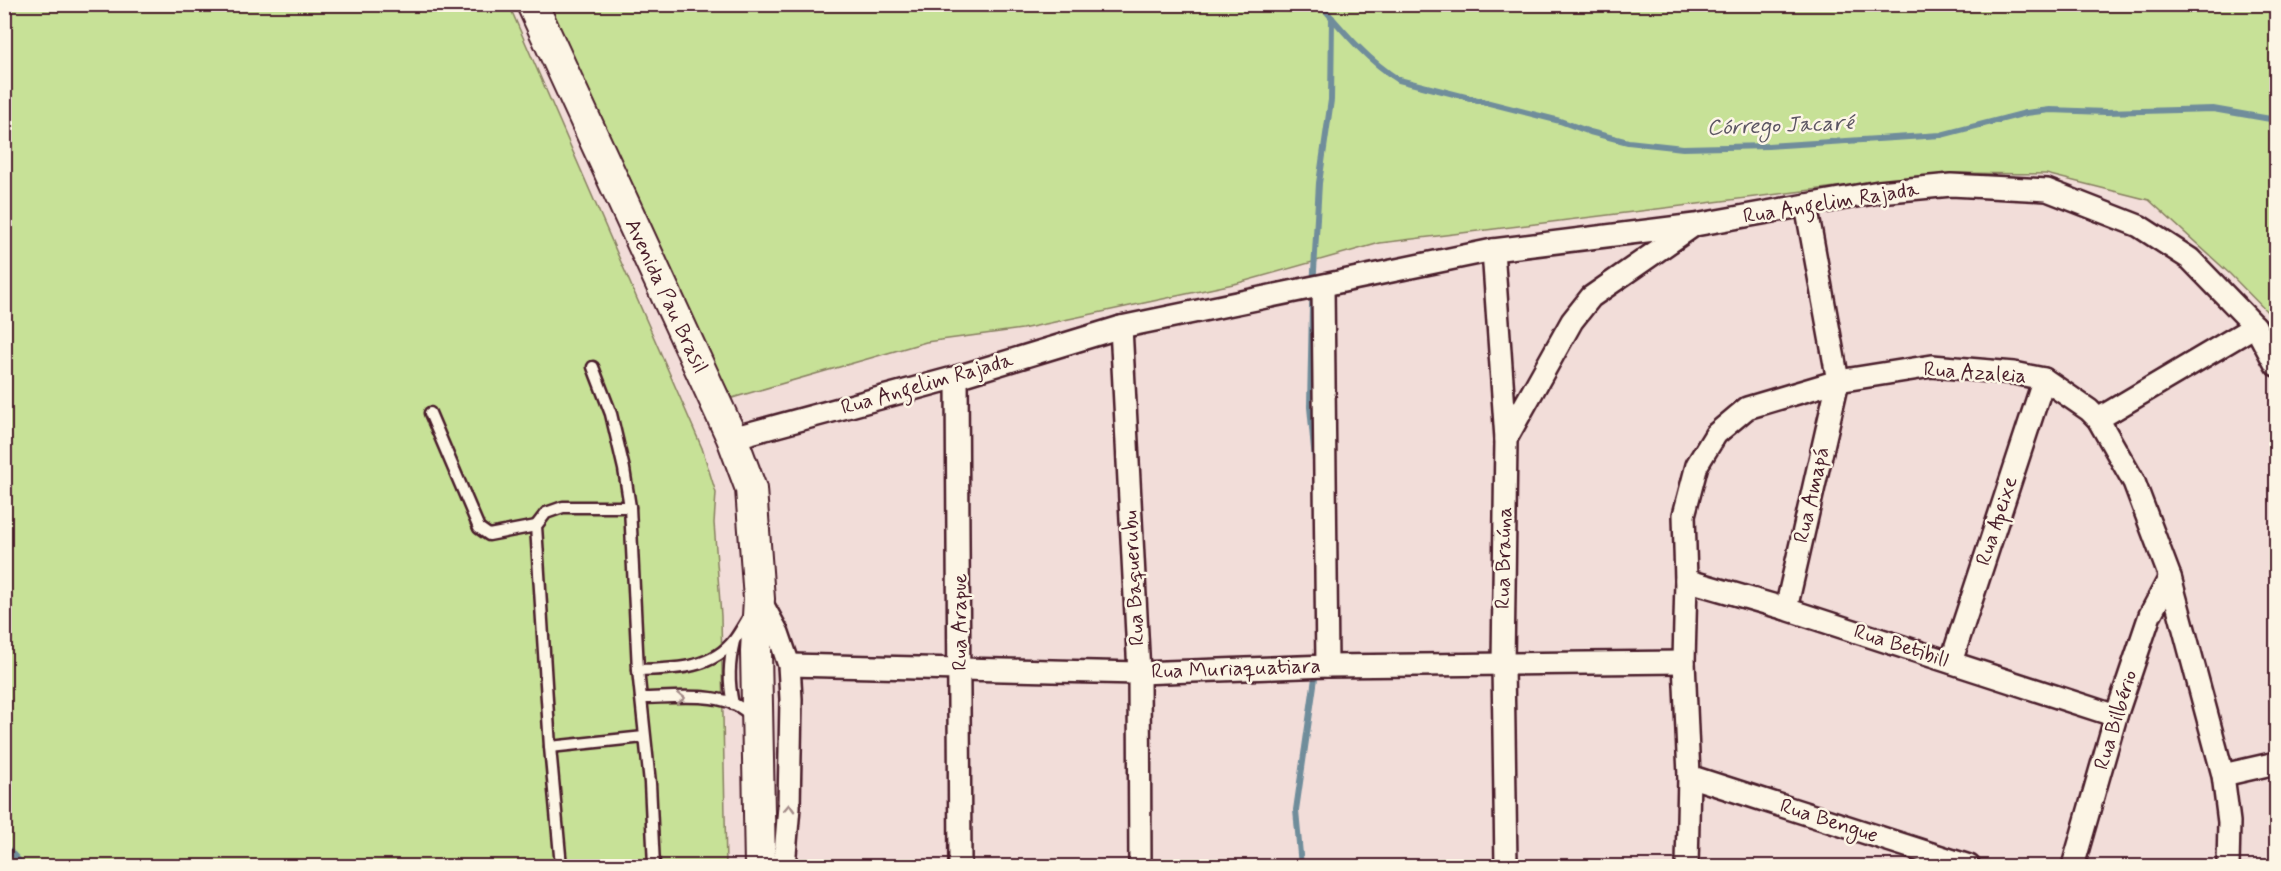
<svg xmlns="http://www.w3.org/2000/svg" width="2281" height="871" font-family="Mynerve,sans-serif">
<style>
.green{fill:#c7e197;stroke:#888061;stroke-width:1.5}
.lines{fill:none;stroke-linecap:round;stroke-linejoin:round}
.stream{stroke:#6f8d9b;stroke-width:6}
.lane-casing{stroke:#4a1f2b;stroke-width:15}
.street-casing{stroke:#4a1f2b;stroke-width:26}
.secondary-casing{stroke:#4a1f2b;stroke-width:34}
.lane{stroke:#fcf5e5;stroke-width:10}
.street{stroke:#fcf5e5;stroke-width:21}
.secondary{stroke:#fcf5e5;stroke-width:30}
.oneway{stroke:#a38a88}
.labels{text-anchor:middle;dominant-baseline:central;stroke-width:5;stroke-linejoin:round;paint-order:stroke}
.street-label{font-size:21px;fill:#4a1f2b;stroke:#fcf5e5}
.water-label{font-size:22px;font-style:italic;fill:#5c5663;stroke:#fcf5e5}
</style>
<rect width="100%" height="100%" fill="#f2ddd9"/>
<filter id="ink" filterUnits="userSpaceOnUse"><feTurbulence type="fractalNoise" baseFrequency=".0167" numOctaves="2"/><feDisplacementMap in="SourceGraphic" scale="12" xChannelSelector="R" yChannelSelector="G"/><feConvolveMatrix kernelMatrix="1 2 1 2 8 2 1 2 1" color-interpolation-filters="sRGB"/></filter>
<g filter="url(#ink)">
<!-- green -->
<g class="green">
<path d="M5 5H509L702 448 716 493 714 523 721 616 726 866H5Z"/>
<path d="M544 5H2276V321L2230 274 2149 200 2046 174 1950 173 1380 243 1238 283 1022 329 926 342 732 398 660 264Z"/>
</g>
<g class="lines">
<!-- stream -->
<g class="stream">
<path d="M1320 4C1344 32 1368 61 1399 80L1560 121 1590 132 1628 142 1683 148 1768 146 1941 135 2026 113 2050 110 2106 112 2213 109 2276 120"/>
<path d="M1315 460 1310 407 1312 306 1319 183 1331 100 1332 18"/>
<path d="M4 845 24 866"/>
<path d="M1301 866 1296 810 1316 671"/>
</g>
<defs>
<g id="lane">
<path d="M593 367 611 414 624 469 630 507 638 670 650 783 654 866"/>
<path d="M430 413 479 528 489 535 536 526"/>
<path d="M638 670C672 669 712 670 735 639 740 632 745 623 750 615"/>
<path d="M641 698C673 698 730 689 751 717"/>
<path d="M733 704C728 681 729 663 734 641"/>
<path d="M550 747 644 737"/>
<path d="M561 866 550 747 536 526 546 513 563 507H630"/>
</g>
<g id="street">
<path d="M1493 250 1506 439 1503 665 1506 866"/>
<path d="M1323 286 1327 666"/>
<path d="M1121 327 1139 673 1140 866"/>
<path d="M957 377 960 866"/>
<path d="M2098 419 2255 326"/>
<path d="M732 438 957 377 1121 327 1493 250 1695 225 1879 192 1951 185 2047 190 2139 226 2190 259 2255 326 2276 365"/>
<path d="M1506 439 1572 321 1591 297 1693 226"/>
<path d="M1686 580 1786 609 2116 716"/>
<path d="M760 600 778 633 789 665 791 699 789 807 784 866"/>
<path d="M1786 609 1838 381 1806 205"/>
<path d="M1951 662 2044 379"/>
<path d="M789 665 1139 673 1327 666 1684 662"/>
<path d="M2223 775 2276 763"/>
<path d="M1689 776 1969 866"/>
<path d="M1687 866 1689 776 1684 662 1686 580 1684 515 1697 465 1716 434 1747 408 1838 381 1932 366 2014 373 2044 379 2089 410 2098 419 2134 482 2170 577 2223 775 2229 822 2228 866"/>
<path d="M2073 866 2116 716 2150 615 2170 577"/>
</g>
<path id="secondary" d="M532 4 732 438 751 489 759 599 756 651 760 866"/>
</defs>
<!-- lane casing -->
<use href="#lane" class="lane-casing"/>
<!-- street casing -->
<use href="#street" class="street-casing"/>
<!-- secondary casing -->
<use href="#secondary" class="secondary-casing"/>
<!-- lane -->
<use href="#lane" class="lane"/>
<!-- street -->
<use href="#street" class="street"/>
<!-- secondary -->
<use href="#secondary" class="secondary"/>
</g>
<!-- one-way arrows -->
<defs><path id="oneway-chevron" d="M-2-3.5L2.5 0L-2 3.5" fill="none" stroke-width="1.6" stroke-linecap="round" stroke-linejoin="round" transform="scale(1.5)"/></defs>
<g class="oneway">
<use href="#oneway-chevron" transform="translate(681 698)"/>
<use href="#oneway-chevron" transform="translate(789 808) rotate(-87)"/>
</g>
</g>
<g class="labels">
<!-- street labels -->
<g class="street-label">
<text transform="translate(1831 203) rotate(-9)">Rua Angelim Rajada</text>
<text transform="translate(666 296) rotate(65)">Avenida Pau Brasil</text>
<text transform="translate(1975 373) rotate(4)">Rua Azaleia</text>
<text transform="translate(927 384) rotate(-16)">Rua Angelim Rajada</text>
<text transform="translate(1812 495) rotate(-77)">Rua Amapá</text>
<text transform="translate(1997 521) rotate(-72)">Rua Apeixe</text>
<text transform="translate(1504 558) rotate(-89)">Rua Braúna</text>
<text transform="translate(1134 578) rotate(-93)">Rua Baquerubu</text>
<text transform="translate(960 622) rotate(-90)">Rua Arapue</text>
<text transform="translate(1901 646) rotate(18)">Rua Betibill</text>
<text transform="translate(1236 669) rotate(-2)">Rua Muriaquatiara</text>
<text transform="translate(2116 720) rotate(-73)">Rua Bilbério</text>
<text transform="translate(1829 821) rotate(18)">Rua Bengue</text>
</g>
<!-- water labels -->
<g class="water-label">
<text transform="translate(1780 126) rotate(-2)">Córrego Jacaré</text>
</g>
</g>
<!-- margin -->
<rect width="2281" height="871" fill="none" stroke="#fcf5e5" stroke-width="24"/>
<rect x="12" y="12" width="2257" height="847" fill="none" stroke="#4a1f2b" stroke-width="2" filter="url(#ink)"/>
</svg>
